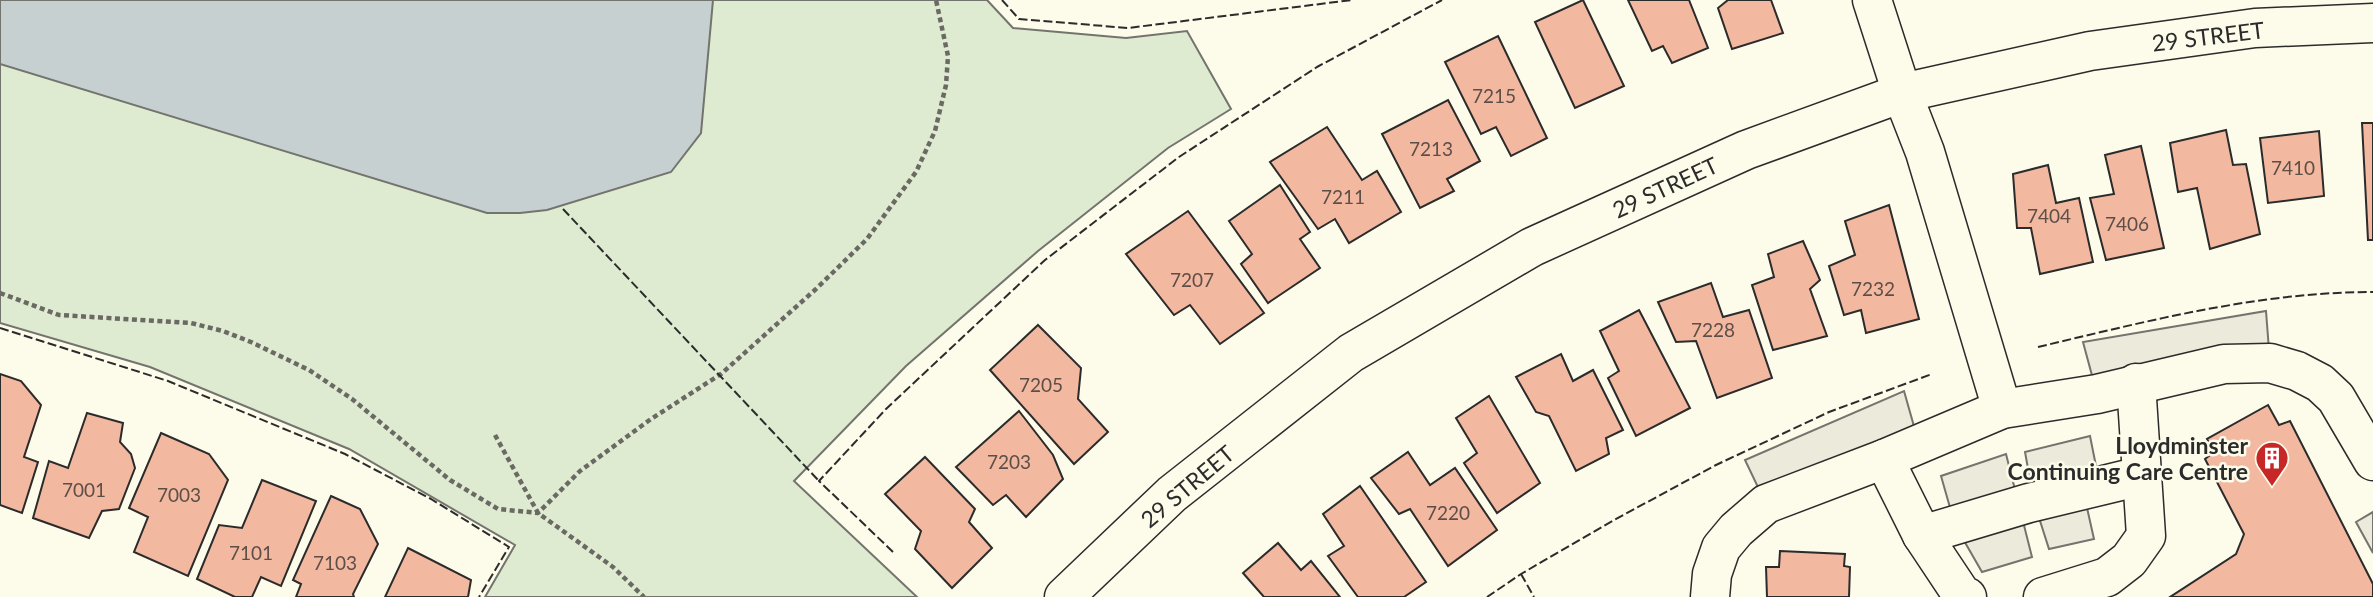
<svg xmlns="http://www.w3.org/2000/svg" width="2373" height="597" font-family="Lato,sans-serif">
<style>
.green{fill:#deebd1;stroke:#74746e;stroke-width:2}
.parking{fill:#eceadb;stroke:#74746e;stroke-width:2}
.water{fill:#c7d0d0;stroke:#74746e;stroke-width:2}
.building{fill:#f2b8a0;stroke:#2b2b2b;stroke-width:2}
.lines{fill:none;stroke-linecap:round;stroke-linejoin:round}
.minor-casing{stroke:#2b2b2b;stroke-width:41}
.path{stroke:#6a6964;stroke-width:4.5;stroke-dasharray:5 3.5;stroke-linecap:butt}
.minor{stroke:#fdfbea;stroke-width:38}
.fence{stroke:#2b2b2b;stroke-width:2;stroke-dasharray:9 3.5;stroke-linecap:butt}
.labels{text-anchor:middle;dominant-baseline:central;stroke-width:5;stroke-linejoin:round;paint-order:stroke}
.number-label{font-size:19px;fill:#5d4e48}
.street-label{font-size:23px;fill:#2b2b2b;stroke:#fdfbea}
.poi-label{font-size:23px;font-weight:bold;fill:#2b2b2b;stroke:#fdfbea;text-anchor:end}
</style>
<rect width="100%" height="100%" fill="#fdfbea"/>
<!-- green -->
<path class="green" d="M0 0H987L1013 28 1126 38 1187 31 1231 109 1168 148 1038 251 906 366 794 481 917 597H485L515 545 349 449 150 367 0 323Z"/>
<!-- parking -->
<g class="parking">
<path d="M2266 311 2270 363 2097 394 2083 342Z"/>
<path d="M1904 391 1919 444 1766 504 1745 460Z"/>
<path d="M2090 436 2100 486 2083 490 2094 539 2049 549 2034 502 2025 452Z"/>
<path d="M2006 454 2032 557 1982 572 1955 525 1941 476Z"/>
<path d="M2373 512V553L2356 522Z"/>
</g>
<!-- water -->
<path class="water" d="M0 0H713L701 133 671 172 547 210 520 213H487L0 64Z"/>
<!-- building -->
<g class="building">
<path d="M1583 0 1624 86 1575 108 1535 22Z"/>
<path d="M1628 0H1689L1708 48 1672 63 1663 46 1652 51Z"/>
<path d="M1728 0H1771L1783 33 1732 49 1718 8Z"/>
<path d="M1498 36 1547 138 1511 156 1496 127 1481 134 1445 62Z"/>
<path d="M1448 100 1480 161 1447 179 1454 191 1420 208 1382 134Z"/>
<path d="M2362 123H2373V240H2368Z"/>
<path d="M1327 127 1362 180 1377 171 1401 212 1349 243 1335 219 1318 229 1270 162Z"/>
<path d="M2226 130 2233 165 2246 164 2260 234 2210 249 2197 188 2178 192 2170 143Z"/>
<path d="M2319 131 2324 196 2268 203 2260 138Z"/>
<path d="M2141 146 2164 248 2106 260 2090 198 2114 194 2105 155Z"/>
<path d="M2048 165 2056 203 2079 198 2093 262 2040 274 2031 228H2017L2013 174Z"/>
<path d="M1280 185 1310 232 1300 239 1320 268 1268 303 1241 264 1252 254 1229 221Z"/>
<path d="M1889 205 1919 319 1866 333 1861 310 1844 315 1829 266 1855 255 1845 221Z"/>
<path d="M1188 211 1264 313 1220 344 1190 305 1174 315 1126 254Z"/>
<path d="M1803 241 1820 280 1810 289 1827 336 1773 350 1752 285 1774 277 1768 254Z"/>
<path d="M1711 283 1723 317 1749 310 1772 378 1717 398 1696 341 1676 342 1658 302Z"/>
<path d="M1639 310 1690 408 1636 436 1608 378 1619 371 1600 331Z"/>
<path d="M1038 325 1081 368 1078 399 1108 432 1074 464 990 370Z"/>
<path d="M1561 354 1573 381 1593 370 1623 430 1606 438 1609 454 1576 471 1549 416 1536 412 1516 377Z"/>
<path d="M0 374 21 381 41 405 24 457 38 462 22 513 0 505Z"/>
<path d="M1489 396 1540 483 1497 513 1464 463 1477 453 1456 418Z"/>
<path d="M2268 405 2279 425 2290 421 2373 584V597H2170L2236 554 2244 534 2205 459 2214 452 2207 439Z"/>
<path d="M1019 411 1053 455 1063 479 1026 517 1006 495 993 505 956 467Z"/>
<path d="M87 413 123 423 120 442 131 454 135 468 119 509 102 511 89 538 33 518 49 461 68 468Z"/>
<path d="M161 433 209 454 228 480 188 576 134 552 148 517 129 508Z"/>
<path d="M1408 452 1430 485 1455 468 1497 530 1448 566 1410 509 1399 514 1371 478Z"/>
<path d="M925 457 975 509 969 522 992 548 952 588 915 549 921 531 885 494Z"/>
<path d="M262 480 316 501 281 586 261 577 252 597H235L197 579 219 525 242 528Z"/>
<path d="M1360 486 1426 582 1404 597H1358L1328 556 1344 546 1323 514Z"/>
<path d="M331 496 360 509 378 544 353 594 354 597H296L301 584 293 580Z"/>
<path d="M1278 543 1301 570 1311 561 1340 597H1264L1243 573Z"/>
<path d="M408 548 471 580 468 597H385Z"/>
<path d="M1780 551 1845 554 1844 566 1850 567 1849 597H1767L1766 567H1779Z"/>
</g>
<g class="lines">
<defs>
<g id="minor">
<path d="M1872 0 1902 93 1925 152 2002 409"/>
<path d="M1884 459 1922 535 1962 595 1967 597"/>
<path d="M1922 535 2029 503 2141 476"/>
<path d="M1064 597 1172 494 1351 353 1532 247 1746 150 1902 93 2090 51 2255 28 2373 23"/>
<path d="M1710 597 1712 574 1721 548 1736 530 1766 504 1884 459 2002 409 2097 394 2224 364 2270 363 2297 371 2320 383 2336 398 2373 461"/>
<path d="M2043 597 2107 577 2129 560 2146 536 2136 383"/>
</g>
</defs>
<!-- minor casing -->
<use href="#minor" class="minor-casing"/>
<!-- path -->
<g class="path">
<path d="M0 293 59 315 191 323 223 331 251 342 309 370 352 399 450 480 498 509 538 513 580 471 651 419 721 374 816 289 867 239 916 172 935 131 946 85 948 56 936 0"/>
<path d="M495 435 538 513 613 567 644 597"/>
</g>
<!-- minor -->
<use href="#minor" class="minor"/>
<!-- fence -->
<g class="fence">
<path d="M1002 0 1019 19 1128 28 1352 0"/>
<path d="M563 209 819 481"/>
<path d="M0 328 168 381 345 454 431 499 509 547 479 597"/>
<path d="M2038 347C2148 321 2259 292 2373 292"/>
<path d="M893 552 819 481 886 409 1045 260 1179 157 1317 67 1442 0"/>
<path d="M1521 574 1534 597"/>
<path d="M1487 597 1521 574 1614 520 1716 465 1829 412 1932 374"/>
</g>
</g>
<!-- icons -->
<defs>
<symbol id="building-pin" viewBox="-11 -11 22 30"><path d="M0 17L-7.5 6A9.5 9.5 0 1 1 7.5 6Z" fill="#c62828" stroke="#fdfbea"/><path d="M-4-6H4V6H1V3H-1V6H-4ZM-2.5-4.3h1.7v1.8h-1.7ZM.8-4.3h1.7v1.8H.8ZM-2.5-1h1.7V.8h-1.7ZM.8-1h1.7V.8H.8Z" fill="#fff"/></symbol>
</defs>
<g fill-rule="evenodd">
<use href="#building-pin" x="2253" y="439" width="38" height="52"/>
</g>
<g class="labels">
<!-- number labels -->
<g class="number-label">
<text x="1494" y="95">7215</text>
<text x="1431" y="148">7213</text>
<text x="2293" y="167">7410</text>
<text x="1343" y="196">7211</text>
<text x="2049" y="215">7404</text>
<text x="2127" y="223">7406</text>
<text x="1192" y="279">7207</text>
<text x="1873" y="288">7232</text>
<text x="1713" y="329">7228</text>
<text x="1041" y="384">7205</text>
<text x="1009" y="461">7203</text>
<text x="84" y="489">7001</text>
<text x="179" y="494">7003</text>
<text x="1448" y="512">7220</text>
<text x="251" y="552">7101</text>
<text x="335" y="562">7103</text>
</g>
<!-- street labels -->
<g class="street-label">
<text transform="translate(2208 36) rotate(-7)">29 STREET</text>
<text transform="translate(1665 187) rotate(-25)">29 STREET</text>
<text transform="translate(1187 486) rotate(-40)">29 STREET</text>
</g>
<!-- poi labels -->
<g class="poi-label">
<text x="2248" y="445">Lloydminster<tspan x="2248" dy="26">Continuing Care Centre</tspan></text>
</g>
</g>
</svg>
